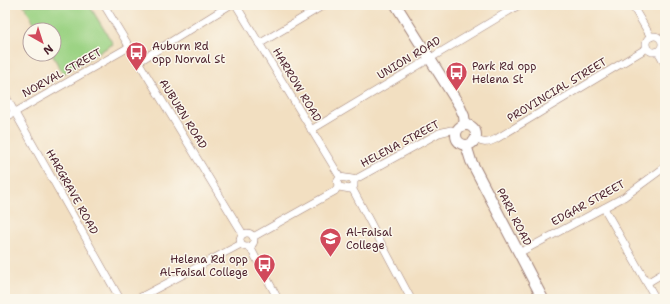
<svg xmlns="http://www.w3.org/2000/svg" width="670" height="304" font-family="'Shantell Sans',sans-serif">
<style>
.green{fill:#9cd384;stroke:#737958}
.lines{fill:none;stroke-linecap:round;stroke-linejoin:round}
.street-casing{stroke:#9e7f76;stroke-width:8}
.secondary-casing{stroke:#9e7f76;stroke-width:12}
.street{stroke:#fff;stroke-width:7}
.secondary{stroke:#fff;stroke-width:10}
.labels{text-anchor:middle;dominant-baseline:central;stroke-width:3;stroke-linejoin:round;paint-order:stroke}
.poi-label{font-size:11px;fill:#4a1f2b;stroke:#fbf7ec;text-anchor:start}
.street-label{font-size:11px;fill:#4a1f2b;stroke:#fbf7ec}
</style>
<rect width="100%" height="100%" fill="#fbf7ec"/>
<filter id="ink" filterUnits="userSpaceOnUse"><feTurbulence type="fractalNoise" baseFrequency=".025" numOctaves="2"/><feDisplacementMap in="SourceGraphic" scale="8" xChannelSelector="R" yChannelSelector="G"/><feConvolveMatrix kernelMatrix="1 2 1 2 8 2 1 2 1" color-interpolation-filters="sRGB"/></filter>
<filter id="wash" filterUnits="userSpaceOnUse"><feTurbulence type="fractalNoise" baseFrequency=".012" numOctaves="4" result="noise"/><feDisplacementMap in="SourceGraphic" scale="16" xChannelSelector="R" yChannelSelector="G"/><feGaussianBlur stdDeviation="0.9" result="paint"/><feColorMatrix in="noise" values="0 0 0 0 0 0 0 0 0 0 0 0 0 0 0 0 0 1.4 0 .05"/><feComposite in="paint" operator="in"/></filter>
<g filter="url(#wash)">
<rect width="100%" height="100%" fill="#f2dfc1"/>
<!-- green -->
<path class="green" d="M24 5H89L113 44 63 74 52 54H54V30H38Z"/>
</g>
<g filter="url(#ink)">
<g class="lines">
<defs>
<g id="street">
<path d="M104 5 243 234"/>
<path d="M236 5 340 177"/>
<path d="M632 5 651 37"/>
<circle cx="654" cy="44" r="8"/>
<path d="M259 44 324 5"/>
<path d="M658 51 665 64"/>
<path d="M138 62 230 5"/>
<path d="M5 95 120 299"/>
<path d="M5 118 129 47"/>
<path d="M311 130 519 5"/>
<path d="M476 139C483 144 488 143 496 139L647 48"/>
<path d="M340 177 352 179 354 181V186L350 189 339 187 337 182Z"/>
<path d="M354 180 439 133 451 130 457 132"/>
<path d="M352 188 411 299"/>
<path d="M604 208 656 299"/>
<circle cx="247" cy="240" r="7"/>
<path d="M253 237 335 191 338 186"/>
<path d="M250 247 278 299"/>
<path d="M519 253 624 197 665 167"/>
<path d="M647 283 665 272"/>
<path d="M137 299 241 244"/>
</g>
<g id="secondary">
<path d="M396 5 459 105 464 116 465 125"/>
<circle cx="466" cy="135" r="10"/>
<path d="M466 145 471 161 543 299"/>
</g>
</defs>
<!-- street casing -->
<use href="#street" class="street-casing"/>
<!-- secondary casing -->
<use href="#secondary" class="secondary-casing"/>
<!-- street -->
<use href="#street" class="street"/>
<!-- secondary -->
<use href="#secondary" class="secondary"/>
</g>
</g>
<!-- icons -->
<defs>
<symbol id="bus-pin" viewBox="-11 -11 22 30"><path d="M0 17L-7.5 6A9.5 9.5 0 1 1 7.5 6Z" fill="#d1495b" stroke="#fbf7ec"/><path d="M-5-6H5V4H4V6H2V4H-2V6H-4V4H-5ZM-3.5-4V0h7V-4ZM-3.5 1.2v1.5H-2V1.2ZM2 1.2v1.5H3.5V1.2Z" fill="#fff"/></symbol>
<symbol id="school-pin" viewBox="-11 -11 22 30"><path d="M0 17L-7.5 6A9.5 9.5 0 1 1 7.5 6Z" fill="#d1495b" stroke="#fbf7ec"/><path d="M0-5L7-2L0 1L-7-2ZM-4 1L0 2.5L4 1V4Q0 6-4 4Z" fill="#fff"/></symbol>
</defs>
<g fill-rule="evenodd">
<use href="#bus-pin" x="124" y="40" width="25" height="34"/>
<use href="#bus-pin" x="444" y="60" width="25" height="34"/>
<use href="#school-pin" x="318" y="226" width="25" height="34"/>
<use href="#bus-pin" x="252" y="252" width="25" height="34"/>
</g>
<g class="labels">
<!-- poi labels -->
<g class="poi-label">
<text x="152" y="46">Auburn Rd<tspan x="152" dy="13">opp Norval St</tspan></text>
<text x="472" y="66">Park Rd opp<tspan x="472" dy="13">Helena St</tspan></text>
<text x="346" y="232">Al-Faisal<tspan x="346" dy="13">College</tspan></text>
<text x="248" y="259" text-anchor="end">Helena Rd opp<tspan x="248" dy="13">Al-Faisal College</tspan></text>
</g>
<!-- street labels -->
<g class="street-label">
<text transform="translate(409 58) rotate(-31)">UNION ROAD</text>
<text transform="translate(62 73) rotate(-29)">NORVAL STREET</text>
<text transform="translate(297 85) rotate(59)">HARROW ROAD</text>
<text transform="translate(557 90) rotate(-31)">PROVINCIAL STREET</text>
<text transform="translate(183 114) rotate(58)">AUBURN ROAD</text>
<text transform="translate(400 144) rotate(-28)">HELENA STREET</text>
<text transform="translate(72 192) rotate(61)">HARGRAVE ROAD</text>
<text transform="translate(588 203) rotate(-29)">EDGAR STREET</text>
<text transform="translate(514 217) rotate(63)">PARK ROAD</text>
</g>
</g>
<!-- margin -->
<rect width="670" height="304" fill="none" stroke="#fbf7ec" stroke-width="20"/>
<!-- north arrow -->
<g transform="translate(42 42) rotate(141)"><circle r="19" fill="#fbf7ec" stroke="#b4a19f"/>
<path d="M0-3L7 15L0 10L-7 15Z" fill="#d1495b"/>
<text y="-6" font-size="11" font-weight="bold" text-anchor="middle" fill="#4a1f2b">N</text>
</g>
</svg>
